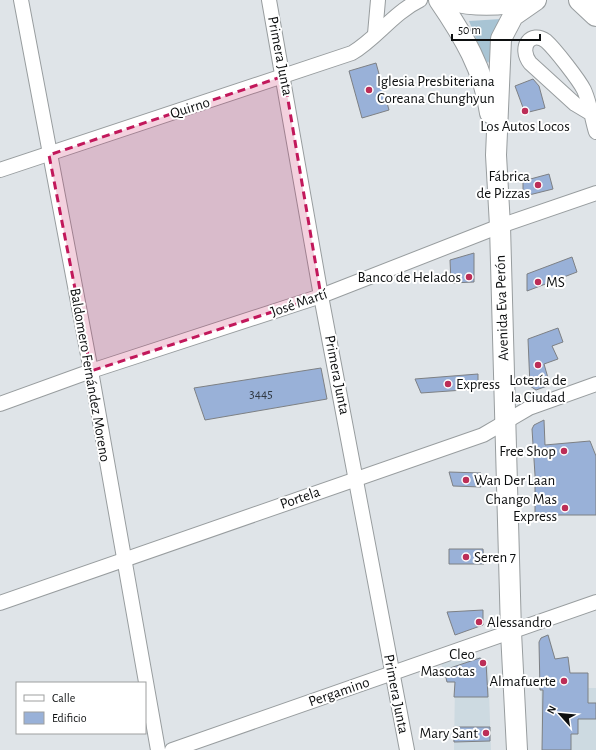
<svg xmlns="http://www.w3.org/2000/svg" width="596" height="750" font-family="'Alegreya Sans',sans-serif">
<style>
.built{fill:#cddae1}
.green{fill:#a8c4d4}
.building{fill:#99b1d8;stroke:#7d8084}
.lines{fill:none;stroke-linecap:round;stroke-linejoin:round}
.street-casing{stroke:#989d9f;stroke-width:16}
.secondary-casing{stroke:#989d9f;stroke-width:22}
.highway-casing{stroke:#989d9f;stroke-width:24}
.street{stroke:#fff;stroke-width:14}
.secondary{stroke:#fff;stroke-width:20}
.highway{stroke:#fff;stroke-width:22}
.marked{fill:#c2185b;fill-opacity:0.2;stroke:#c2185b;stroke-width:3;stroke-dasharray:8 5;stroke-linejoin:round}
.poi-dot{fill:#bc2d57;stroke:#fff;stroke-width:1.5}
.labels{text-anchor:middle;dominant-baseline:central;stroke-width:4;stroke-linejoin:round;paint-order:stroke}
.number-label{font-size:13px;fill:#303842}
.street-label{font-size:15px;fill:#0d0f10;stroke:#fff}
.poi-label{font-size:15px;fill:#0d0f10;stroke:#fff;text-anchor:end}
</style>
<rect width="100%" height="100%" fill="#dfe4e8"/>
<!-- built -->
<g class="built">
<path d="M549 634 555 659 568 657 570 673H588V688H596V750H542L540 644 541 637Z"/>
<path d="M480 657 488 663 491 750H454L455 682H447L441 663Z"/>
</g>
<!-- green -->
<path class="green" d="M501 19 492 56 488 63 483 56 469 21Z"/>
<!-- building -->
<g class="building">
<path d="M376 63 389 110 362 118 349 71Z"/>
<path d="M533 79 539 86 545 108 525 113 515 86Z"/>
<path d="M549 174 553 189 529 195 523 194V181Z"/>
<path d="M474 253V282L451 283 450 260Z"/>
<path d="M572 257 577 272 527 291V274Z"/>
<path d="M558 328 563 342 552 346 558 359 544 364 550 385 536 390 530 386 528 339Z"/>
<path d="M321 368 327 399 205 420 194 388Z"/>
<path d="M478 374V389L421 393 415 379Z"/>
<path d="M544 420 545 445 590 441 596 456V515H535V475L532 429 534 425Z"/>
<path d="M449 472 481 473V487L453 486Z"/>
<path d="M449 549H483L484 564H449Z"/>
<path d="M483 610V625L455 635 447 612Z"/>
<path d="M548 635 555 659 568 657 570 673H588V703H596V719H578V734H571V750H542L543 690H540L539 642 541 638Z"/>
<path d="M480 658 486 662 488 697H454L455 682H447L444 670Z"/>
<path d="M453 727H490V741L454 742Z"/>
</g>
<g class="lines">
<defs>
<g id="street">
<path d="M21 0 91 371 158 750"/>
<path d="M269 0 321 296 407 750"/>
<path d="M375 34 378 0"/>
<path d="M590 113 575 104 530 63C518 47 531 30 546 41 555 49 579 80 584 90 590 103 592 119 596 132"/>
<path d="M0 170 352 53C377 38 393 13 420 0"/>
<path d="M0 404 91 371 321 296 500 226 596 193"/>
<path d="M0 603 483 435 529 408 596 384"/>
<path d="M172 750 596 602"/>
</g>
<g id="secondary">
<path d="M439 0C463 35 484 70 490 113"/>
<path d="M449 0C475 7 501 6 527 0"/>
<path d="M517 750 511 632 500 226 496 155 501 39 513 16 536 0"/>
</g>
<path id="highway" d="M580 0 596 15"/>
</defs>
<!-- street casing -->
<use href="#street" class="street-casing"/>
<!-- secondary casing -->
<use href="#secondary" class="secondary-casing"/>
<!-- highway casing -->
<use href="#highway" class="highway-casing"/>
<!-- street -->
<use href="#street" class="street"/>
<!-- secondary -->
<use href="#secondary" class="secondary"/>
<!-- highway -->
<use href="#highway" class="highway"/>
</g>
<!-- marked area -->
<path class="marked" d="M284 76 321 296 91 371 49 155Z"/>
<!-- markers -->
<g class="poi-dot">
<circle cx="369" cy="90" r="4"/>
<circle cx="525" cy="111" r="4"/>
<circle cx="538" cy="185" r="4"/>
<circle cx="469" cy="277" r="4"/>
<circle cx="538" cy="282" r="4"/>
<circle cx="538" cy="365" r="4"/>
<circle cx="448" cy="384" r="4"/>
<circle cx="564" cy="451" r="4"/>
<circle cx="466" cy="480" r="4"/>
<circle cx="565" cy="508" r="4"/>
<circle cx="466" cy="557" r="4"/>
<circle cx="479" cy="622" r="4"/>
<circle cx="483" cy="663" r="4"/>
<circle cx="564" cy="681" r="4"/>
<circle cx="486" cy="733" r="4"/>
</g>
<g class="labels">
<!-- number labels -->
<g class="number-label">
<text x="261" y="394">3445</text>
</g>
<!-- street labels -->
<g class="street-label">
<text transform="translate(280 56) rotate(79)">Primera Junta</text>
<text transform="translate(190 108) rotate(-18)">Quirno</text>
<text transform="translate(299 303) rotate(-19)">José Martí</text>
<text transform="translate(502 308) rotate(-92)">Avenida Eva Perón</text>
<text transform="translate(90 375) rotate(80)">Baldomero Fernández Moreno</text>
<text transform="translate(337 375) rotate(79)">Primera Junta</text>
<text transform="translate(300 498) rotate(-19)">Portela</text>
<text transform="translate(339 692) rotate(-19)">Pergamino</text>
<text transform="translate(396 694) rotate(79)">Primera Junta</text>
</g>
<!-- poi labels -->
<g class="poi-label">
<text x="377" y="81" text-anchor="start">Iglesia Presbiteriana<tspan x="377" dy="17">Coreana Chunghyun</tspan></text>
<text x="525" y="126" text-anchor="middle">Los Autos Locos</text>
<text x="530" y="176">Fábrica<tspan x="530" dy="17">de Pizzas</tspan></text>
<text x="461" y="277">Banco de Helados</text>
<text x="546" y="282" text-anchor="start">MS</text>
<text x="538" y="380" text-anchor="middle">Lotería de<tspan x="538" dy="17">la Ciudad</tspan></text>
<text x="456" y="384" text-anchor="start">Express</text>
<text x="556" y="451">Free Shop</text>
<text x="474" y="480" text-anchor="start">Wan Der Laan</text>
<text x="557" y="499">Chango Mas<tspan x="557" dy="17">Express</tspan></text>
<text x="474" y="557" text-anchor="start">Seren 7</text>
<text x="487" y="622" text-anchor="start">Alessandro</text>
<text x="475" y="654">Cleo<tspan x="475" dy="17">Mascotas</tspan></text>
<text x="556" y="681">Almafuerte</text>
<text x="478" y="733">Mary Sant</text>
</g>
</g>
<!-- legend -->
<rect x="16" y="682" width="130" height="52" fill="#ffffff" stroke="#9e9f9f"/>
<rect x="24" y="695" width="20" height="6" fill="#ffffff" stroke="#9e9f9f"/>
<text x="52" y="702" font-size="12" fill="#0d0f10">Calle</text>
<rect x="24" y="712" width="20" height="12" fill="#99b1d8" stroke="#9e9f9f"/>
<text x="52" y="722" font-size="12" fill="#0d0f10">Edificio</text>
<!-- north arrow -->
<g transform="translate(560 714) rotate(297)" stroke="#ffffff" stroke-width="3" paint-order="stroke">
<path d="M0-3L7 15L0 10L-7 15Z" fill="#0d0f10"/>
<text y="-6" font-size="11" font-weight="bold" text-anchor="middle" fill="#0d0f10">N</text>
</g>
<!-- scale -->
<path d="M452 34v6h88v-6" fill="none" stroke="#0d0f10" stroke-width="2"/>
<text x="458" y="34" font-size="12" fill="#0d0f10" stroke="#ffffff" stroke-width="3" paint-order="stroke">50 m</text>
</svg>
